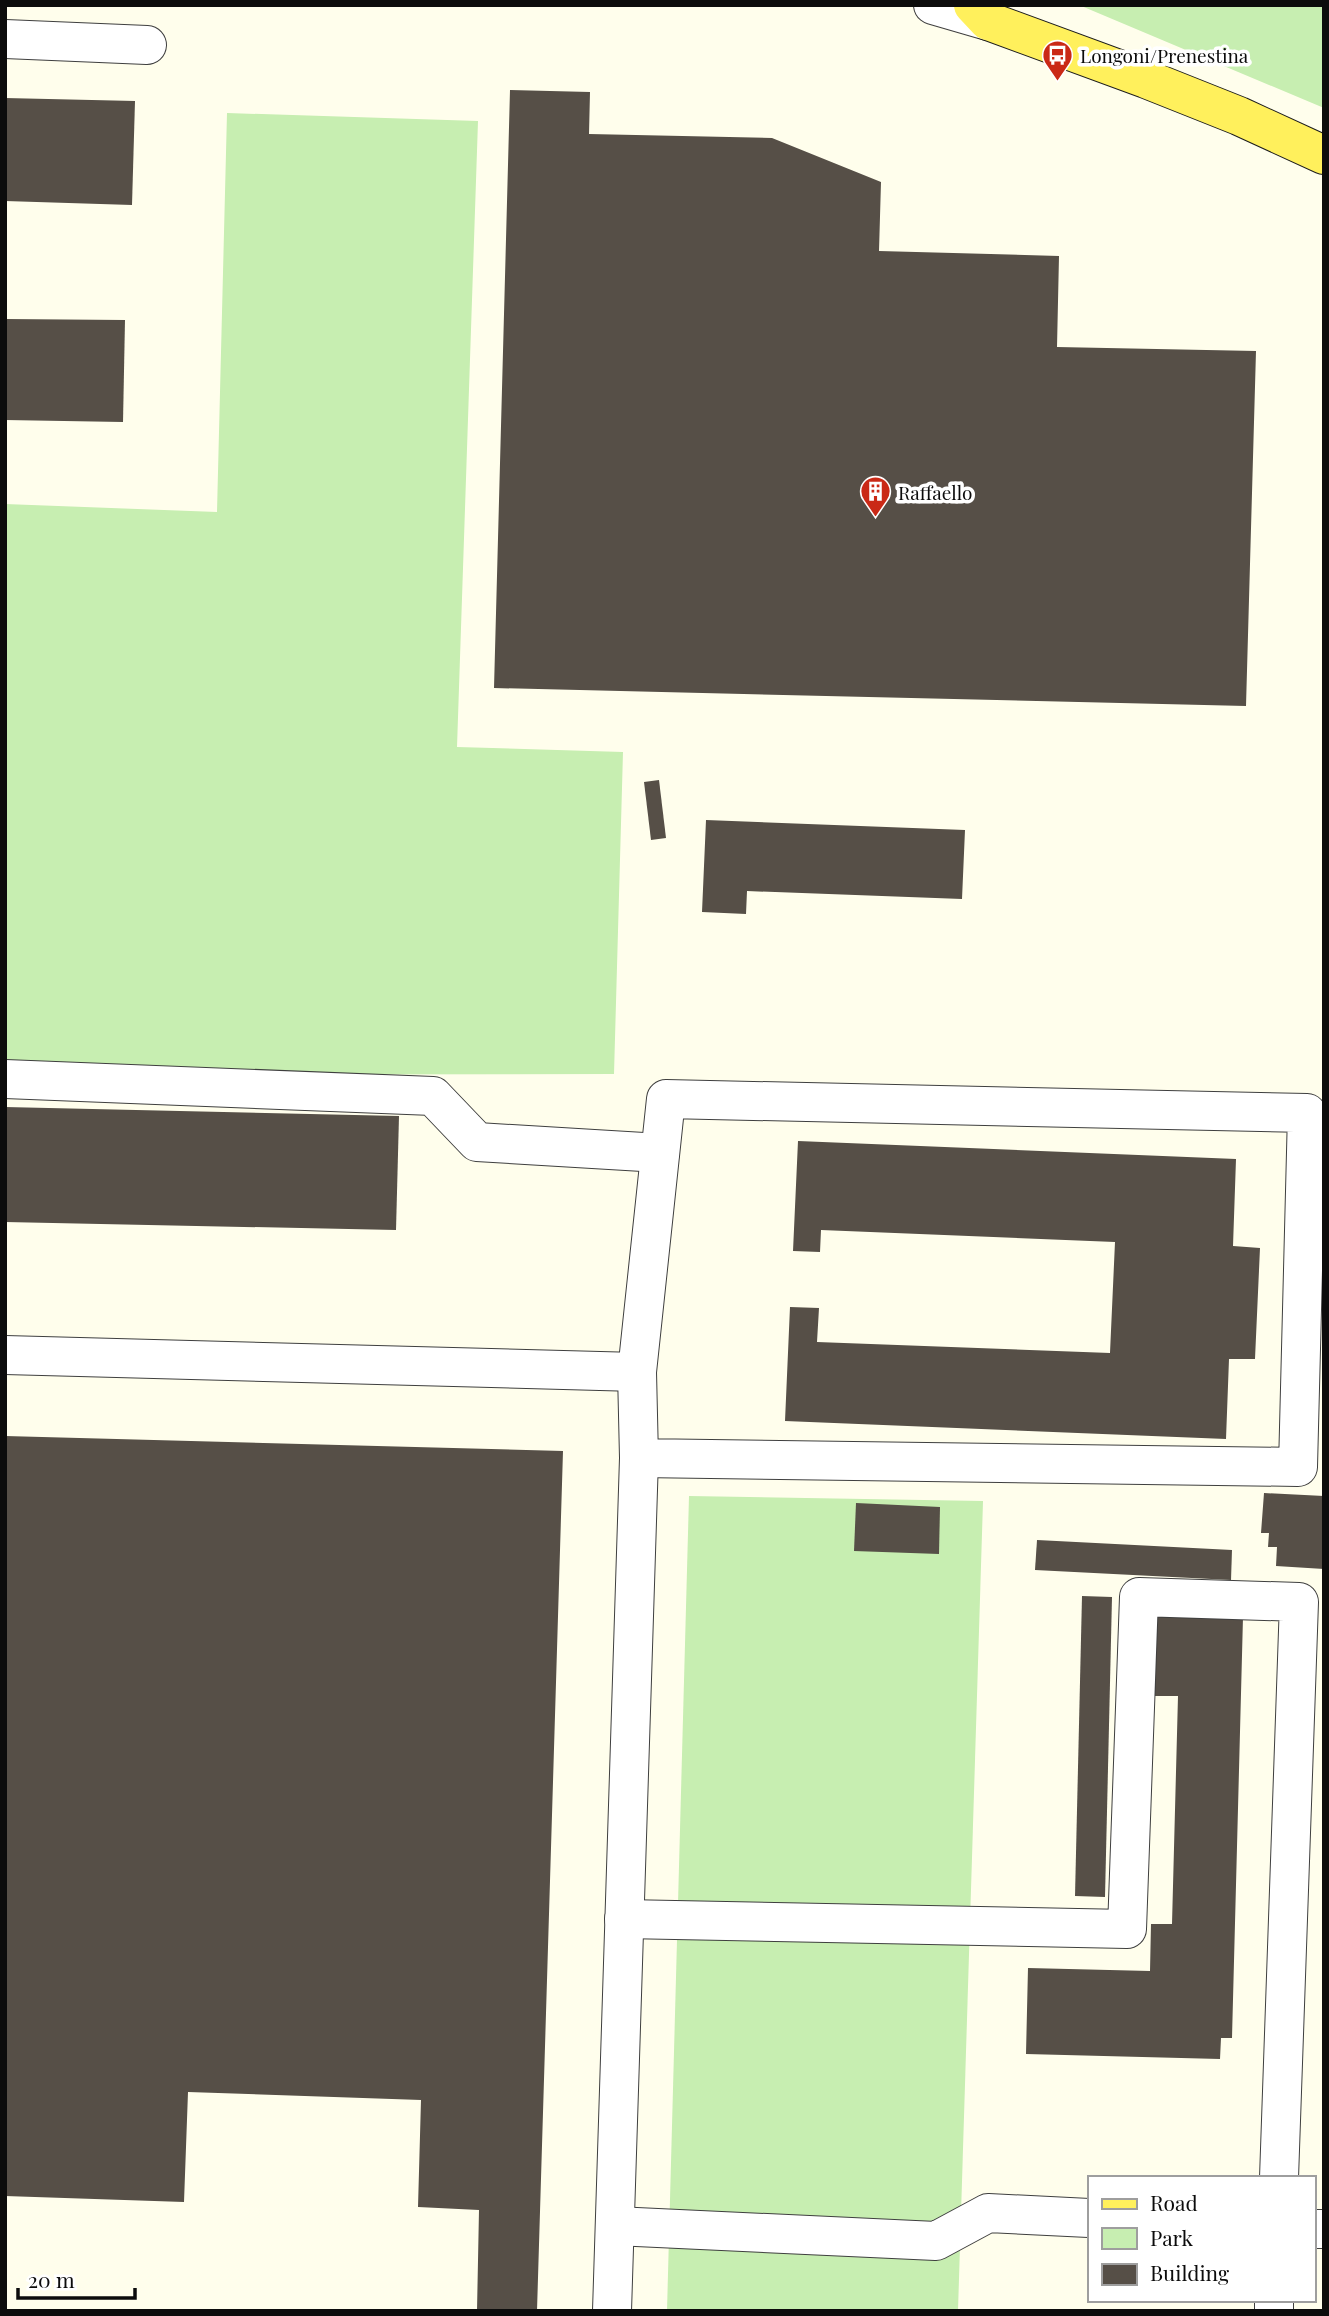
<svg xmlns="http://www.w3.org/2000/svg" width="1329" height="2316" font-family="'Playfair Display',serif">
<style>
.green{fill:#c7eeb1}
.building{fill:#564f47}
.lines{fill:none;stroke-linecap:round;stroke-linejoin:round}
.minor-casing{stroke:#3f3f3f;stroke-width:40}
.major-casing{stroke:#1d1d1d;stroke-width:40}
.minor{stroke:#fff;stroke-width:38}
.major{stroke:#fff05c;stroke-width:38}
.labels{text-anchor:middle;dominant-baseline:central;stroke-width:7;stroke-linejoin:round;paint-order:stroke}
.poi-label{font-size:19px;fill:#0c0c0c;stroke:#fff;text-anchor:start}
</style>
<rect width="100%" height="100%" fill="#fffeec"/>
<!-- green -->
<g class="green">
<path d="M1079 5H1324V108Z"/>
<path d="M227 113 478 121 457 747 623 752 614 1074 5 1075V504L217 512Z"/>
<path d="M689 1496 983 1501 958 2311H667Z"/>
</g>
<!-- building -->
<g class="building">
<path d="M510 90 590 92 589 134 772 138 881 182 879 251 1059 256 1057 347 1256 351 1246 706 494 688Z"/>
<path d="M5 98 135 101 132 205 5 201Z"/>
<path d="M5 319 125 320 123 422 5 420Z"/>
<path d="M659 780 666 838 651 840 644 782Z"/>
<path d="M706 820 965 830 962 899 747 891 746 914 702 912Z"/>
<path d="M5 1107 399 1116 396 1230 5 1222Z"/>
<path d="M798 1141 1236 1159 1233 1246 1260 1248 1255 1359H1229L1226 1439 785 1421 790 1307 819 1308 817 1342 1110 1353 1115 1242 821 1230 820 1252 793 1251Z"/>
<path d="M5 1436 563 1451 537 2311H477L479 2210 418 2207 421 2100 188 2092 184 2202 5 2196Z"/>
<path d="M1264 1493 1324 1496V1569L1276 1566 1277 1547H1268L1269 1533H1261Z"/>
<path d="M856 1503 940 1507 939 1554 854 1551Z"/>
<path d="M1037 1540 1232 1550 1231 1580 1035 1570Z"/>
<path d="M1082 1596 1112 1597 1105 1897 1075 1896Z"/>
<path d="M1153 1615 1243 1617 1232 2038H1221L1220 2059 1026 2054 1028 1968 1150 1971 1151 1924H1172L1178 1696H1150Z"/>
</g>
<g class="lines">
<defs>
<g id="minor">
<path d="M933 5 988 21"/>
<path d="M5 39 147 45"/>
<path d="M5 1079 433 1096 477 1142 660 1153"/>
<path d="M666 1099 1307 1113 1298 1467 639 1458 637 1372Z"/>
<path d="M5 1355 637 1372"/>
<path d="M624 1919 1127 1929 1139 1597 1299 1602 1279 2178"/>
<path d="M615 2226 936 2241 988 2213 1089 2218"/>
<path d="M1313 2229H1324"/>
<path d="M612 2311 639 1458"/>
<path d="M1274 2311V2300"/>
</g>
<path id="major" d="M973 5 988 21 1146 79 1239 116 1324 155"/>
</defs>
<!-- minor casing -->
<use href="#minor" class="minor-casing"/>
<!-- major casing -->
<use href="#major" class="major-casing"/>
<!-- minor -->
<use href="#minor" class="minor"/>
<!-- major -->
<use href="#major" class="major"/>
</g>
<!-- icons -->
<defs>
<symbol id="bus-pin" viewBox="-11 -11 22 30"><path d="M0 17L-7.5 6A9.5 9.5 0 1 1 7.5 6Z" fill="#ca2916" stroke="#fff"/><path d="M-5-6H5V4H4V6H2V4H-2V6H-4V4H-5ZM-3.5-4V0h7V-4ZM-3.5 1.2v1.5H-2V1.2ZM2 1.2v1.5H3.5V1.2Z" fill="#fff"/></symbol>
<symbol id="building-pin" viewBox="-11 -11 22 30"><path d="M0 17L-7.5 6A9.5 9.5 0 1 1 7.5 6Z" fill="#ca2916" stroke="#fff"/><path d="M-4-6H4V6H1V3H-1V6H-4ZM-2.5-4.3h1.7v1.8h-1.7ZM.8-4.3h1.7v1.8H.8ZM-2.5-1h1.7V.8h-1.7ZM.8-1h1.7V.8H.8Z" fill="#fff"/></symbol>
</defs>
<g fill-rule="evenodd">
<use href="#bus-pin" x="1040" y="38" width="35" height="47"/>
<use href="#building-pin" x="858" y="474" width="35" height="47"/>
</g>
<g class="labels">
<!-- poi labels -->
<g class="poi-label">
<text x="1080" y="55">Longoni/Prenestina</text>
<text x="898" y="492">Raffaello</text>
</g>
</g>
<!-- border -->
<rect width="1329" height="2316" fill="none" stroke="#0c0c0c" stroke-width="14"/>
<!-- legend -->
<rect x="1088" y="2176" width="228" height="126" fill="#ffffff" stroke="#9e9e9e" stroke-width="2"/>
<rect x="1102" y="2199" width="35" height="10" fill="#fff05c" stroke="#9e9e9e" stroke-width="2"/>
<text x="1150" y="2211" font-size="21" fill="#0c0c0c">Road</text>
<rect x="1102" y="2228" width="35" height="21" fill="#c7eeb1" stroke="#9e9e9e" stroke-width="2"/>
<text x="1150" y="2246" font-size="21" fill="#0c0c0c">Park</text>
<rect x="1102" y="2264" width="35" height="21" fill="#564f47" stroke="#9e9e9e" stroke-width="2"/>
<text x="1150" y="2281" font-size="21" fill="#0c0c0c">Building</text>
<!-- scale -->
<path d="M18 2288v10h117v-10" fill="none" stroke="#0c0c0c" stroke-width="3.5"/>
<text x="28" y="2288" font-size="21" fill="#0c0c0c" stroke="#ffffff" stroke-width="5" paint-order="stroke">20 m</text>
</svg>
